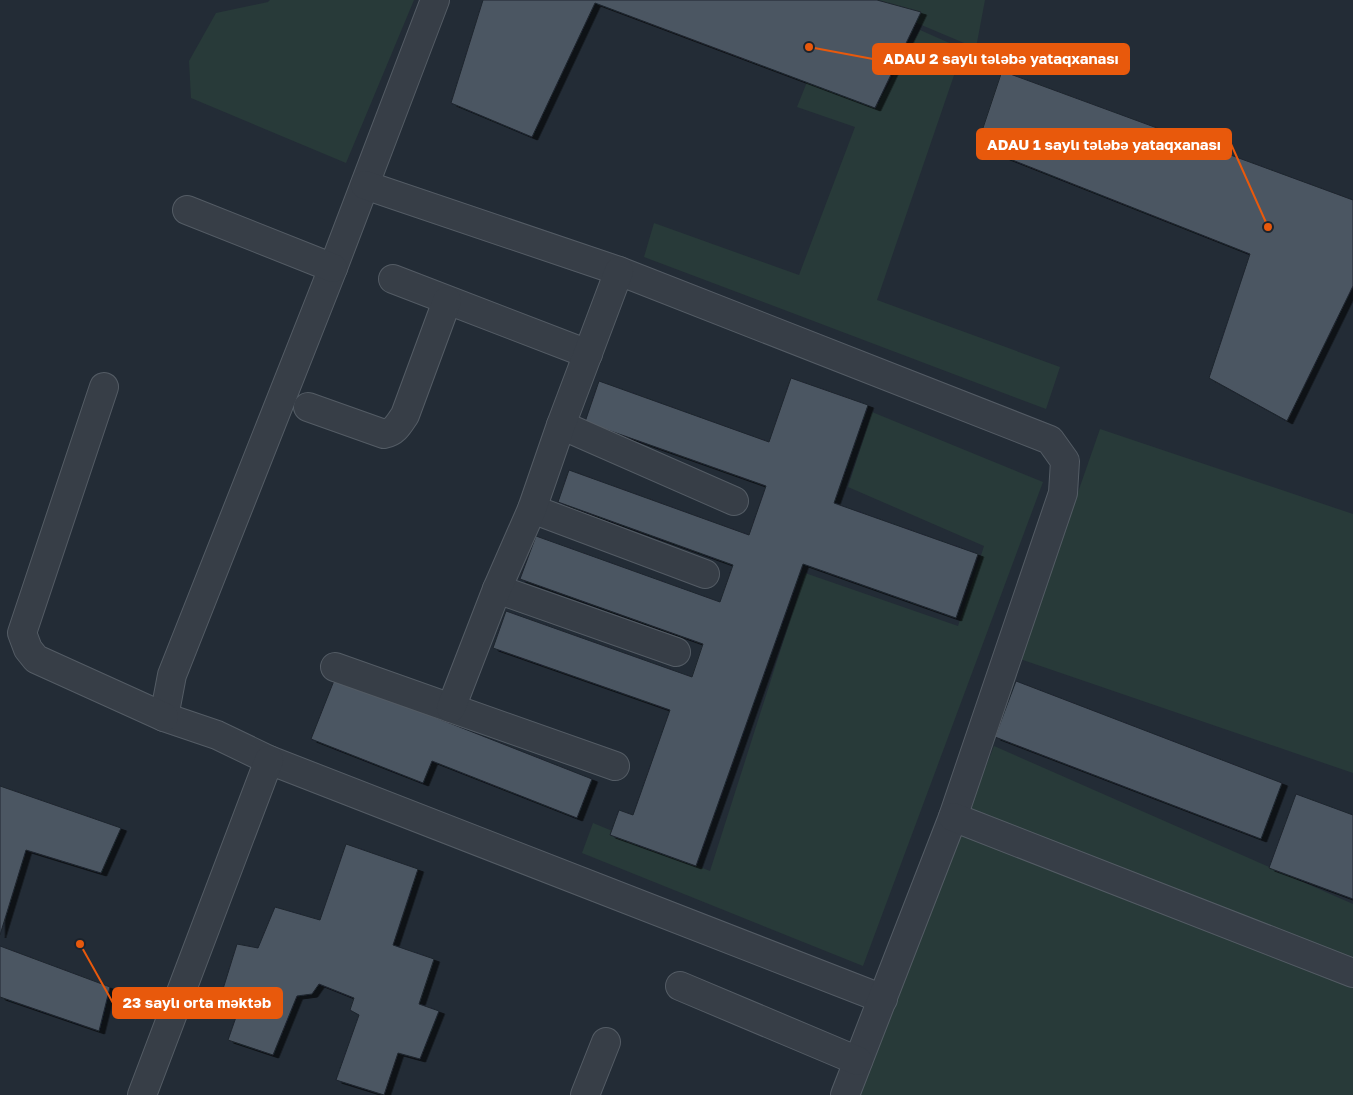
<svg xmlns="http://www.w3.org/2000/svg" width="1353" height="1095" font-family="'Golos Text',sans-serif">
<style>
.green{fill:#283a39}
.building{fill:#4c5662;stroke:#1e252e;filter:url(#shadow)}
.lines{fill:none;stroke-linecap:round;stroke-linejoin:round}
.minor-casing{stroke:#545c65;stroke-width:30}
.minor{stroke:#373e47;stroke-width:28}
.leader{fill:none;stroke:#e8590c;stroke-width:2}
.callout-dot{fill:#e8590c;stroke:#1c232c;stroke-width:2}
.callout{fill:#e8590c;stroke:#e8590c;stroke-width:2}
.callout-label{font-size:15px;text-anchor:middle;font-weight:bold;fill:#fff}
</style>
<defs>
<filter id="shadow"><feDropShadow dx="5.5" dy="3" stdDeviation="0" flood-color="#0009"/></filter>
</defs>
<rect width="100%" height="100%" fill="#232c36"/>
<!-- green -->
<g class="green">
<path d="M270 0H414L346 163 191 98 189 61 216 13 268 2Z"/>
<path d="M862 0H985L976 48Z"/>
<path d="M920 30 963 49 877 300 1060 367 1046 409 644 257 654 223 799 275 855 127 797 107 807 82 875 108Z"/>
<path d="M872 412 1043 482 863 966 582 853 593 823 710 871 805 573 958 626 984 546 848 487Z"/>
<path d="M1100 429 1353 514V773L1020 659Z"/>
<path d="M994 746 1353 904V1095H856Z"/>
</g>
<!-- building -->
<g class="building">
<path d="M483 0H877L921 12 875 108 595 3 532 137 451 103Z"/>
<path d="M1002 71 1353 200V286L1287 421 1209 378 1250 254 977 146Z"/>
<path d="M791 378 868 405 834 503 978 554 956 618 803 564 696 866 610 835 619 810 633 815 670 710 493 648 506 611 692 677 703 644 520 579 536 536 720 602 733 565 558 502 569 470 749 535 766 486 585 422 599 381 769 442Z"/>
<path d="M335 678 592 779 577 818 432 761 423 783 311 739Z"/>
<path d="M1016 681 1282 783 1261 839 995 737Z"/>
<path d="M0 786 121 828 101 873 26 850 0 935Z"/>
<path d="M1296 794 1353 815V899L1269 868Z"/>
<path d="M346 844 418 869 393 945 434 959 419 1004 439 1011 420 1059 398 1053 384 1095 336 1080 359 1015 350 1010 354 998 319 984 312 994 297 996 273 1055 228 1040 243 997 223 989 237 944 258 948 275 907 320 920Z"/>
<path d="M0 946 110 987 99 1031 0 997Z"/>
</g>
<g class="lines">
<defs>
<g id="minor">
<path d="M435 0 333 268 172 675 164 717 217 735 269 760 883 999"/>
<path d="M365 185 619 271 1050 440 1065 461 1063 493 953 817 845 1095"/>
<path d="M187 210 333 268"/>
<path d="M393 279 588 354"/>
<path d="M104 387 22 633 28 649 36 659 164 717"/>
<path d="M308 407 384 434C395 432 399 424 405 415L447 301"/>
<path d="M561 425 734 501"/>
<path d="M532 509 705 574"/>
<path d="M497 589 676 652"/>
<path d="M335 667 615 766"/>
<path d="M451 708 497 589 532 509 561 425 619 271"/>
<path d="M953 817 1353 973"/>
<path d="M680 986 858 1061"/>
<path d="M142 1095 269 760"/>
<path d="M585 1095 606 1042"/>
</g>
</defs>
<!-- minor casing -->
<use href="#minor" class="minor-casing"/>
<!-- minor -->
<use href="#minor" class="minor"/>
</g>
<!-- callouts -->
<path class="leader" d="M809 47L873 59M1268 227L1231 144M80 944L113 1003"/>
<g class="callout-dot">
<circle cx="809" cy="47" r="5"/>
<circle cx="1268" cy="227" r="5"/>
<circle cx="80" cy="944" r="5"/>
</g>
<g class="callout">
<rect x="873" y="44" width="256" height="30" rx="5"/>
<rect x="977" y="129" width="254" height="30" rx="5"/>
<rect x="113" y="988" width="169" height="30" rx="5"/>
</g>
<g class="callout-label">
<text x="1001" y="64">ADAU 2 saylı tələbə yataqxanası</text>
<text x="1104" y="150">ADAU 1 saylı tələbə yataqxanası</text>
<text x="197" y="1008">23 saylı orta məktəb</text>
</g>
</svg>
